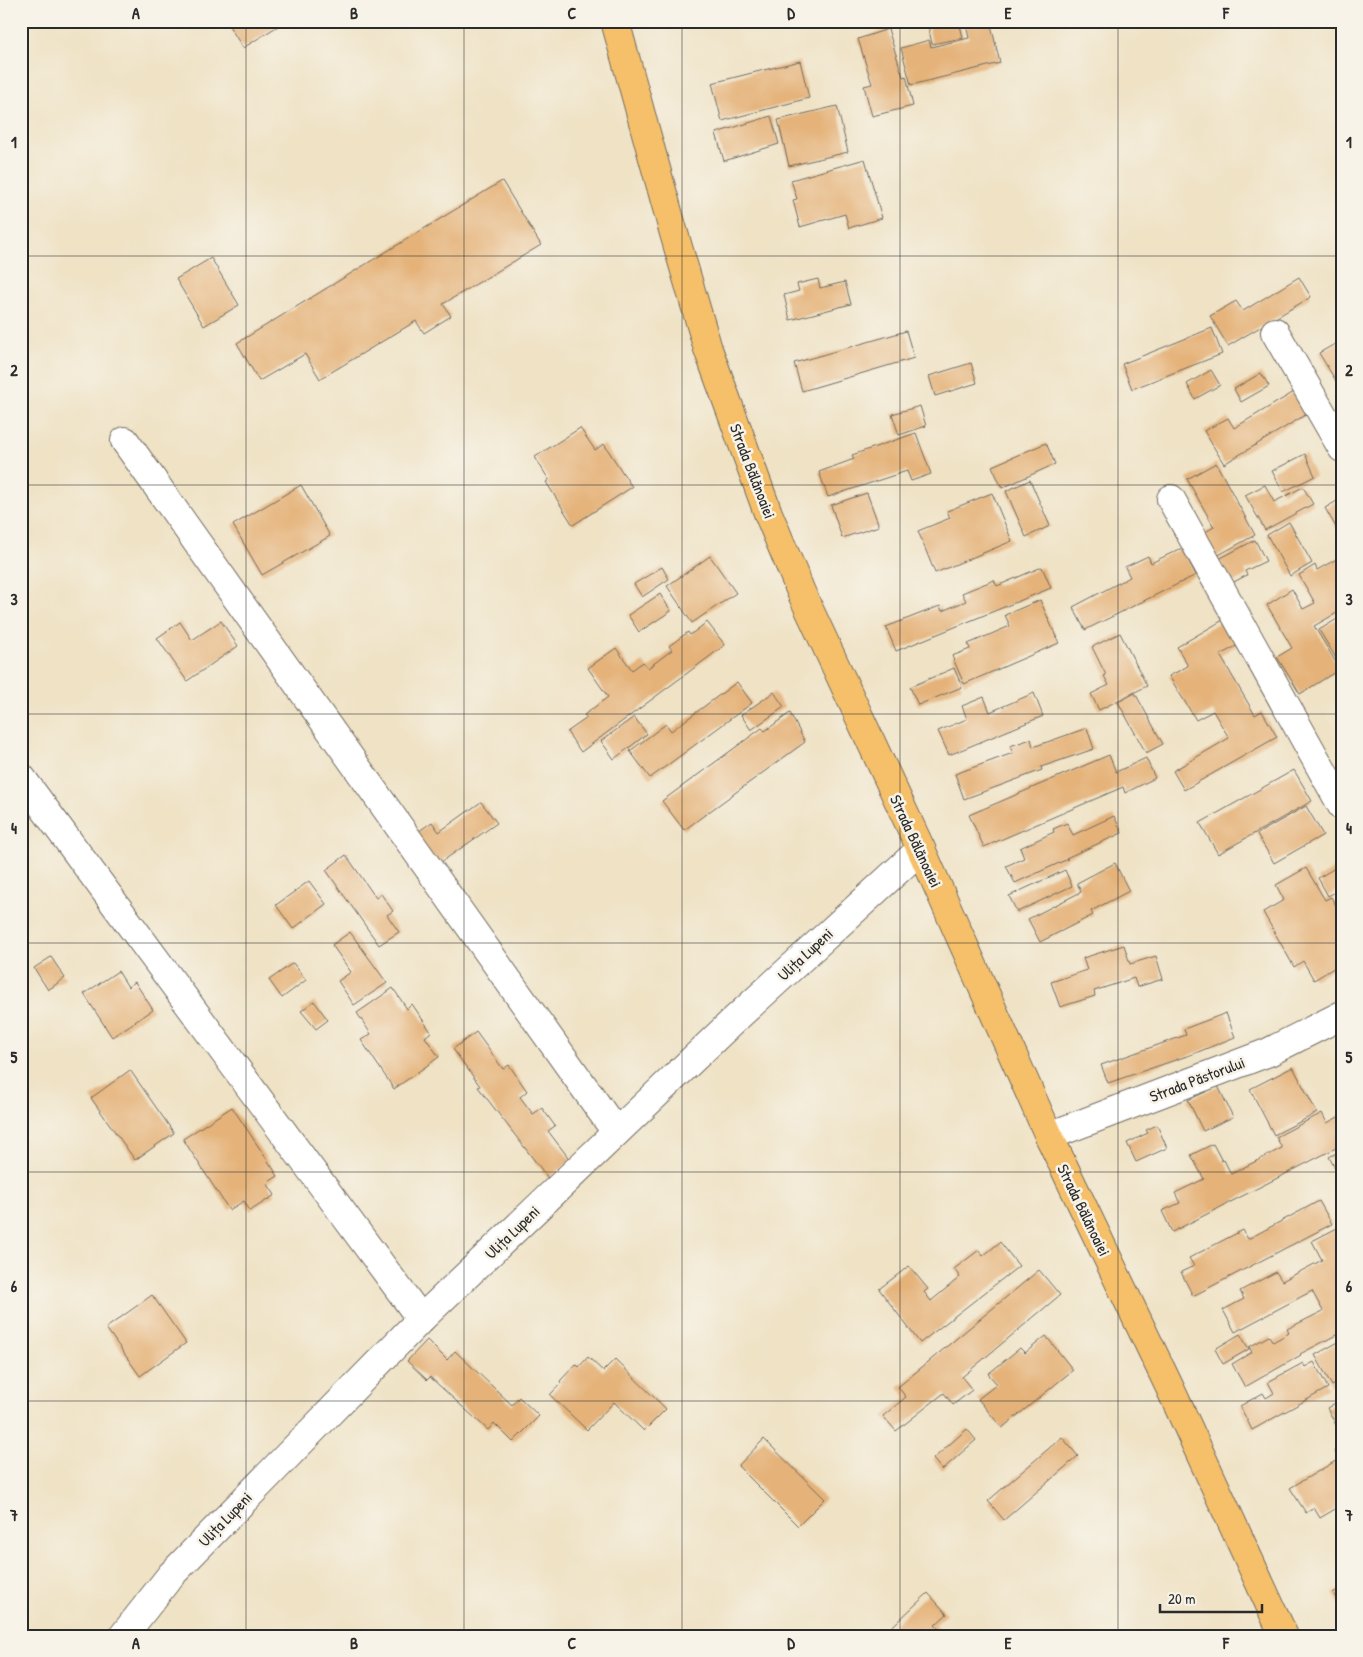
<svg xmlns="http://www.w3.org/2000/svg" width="1363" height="1657" font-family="'Patrick Hand',sans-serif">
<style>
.building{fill:#e5b37a}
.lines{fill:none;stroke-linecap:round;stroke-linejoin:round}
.minor-casing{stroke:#706b61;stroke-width:30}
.primary-casing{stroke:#706b61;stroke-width:30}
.minor{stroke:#fff;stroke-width:28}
.primary{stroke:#f6c06b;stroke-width:28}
.grid{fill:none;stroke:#2b2b2b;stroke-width:1;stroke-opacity:0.55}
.labels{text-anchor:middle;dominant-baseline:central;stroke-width:5;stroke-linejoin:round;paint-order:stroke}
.street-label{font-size:16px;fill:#2b2b2b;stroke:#f7f3e8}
.neatline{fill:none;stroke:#2b2b2b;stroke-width:2}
.grid-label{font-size:16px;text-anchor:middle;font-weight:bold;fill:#2b2b2b}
</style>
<rect width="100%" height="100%" fill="#f7f3e8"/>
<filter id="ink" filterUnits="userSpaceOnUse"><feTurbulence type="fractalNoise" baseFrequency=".02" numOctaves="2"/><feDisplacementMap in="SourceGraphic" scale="10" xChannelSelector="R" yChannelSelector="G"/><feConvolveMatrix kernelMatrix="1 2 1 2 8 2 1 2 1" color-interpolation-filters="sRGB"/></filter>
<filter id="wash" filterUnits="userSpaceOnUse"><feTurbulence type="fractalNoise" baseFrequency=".0096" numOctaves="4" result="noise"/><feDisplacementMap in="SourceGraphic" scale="20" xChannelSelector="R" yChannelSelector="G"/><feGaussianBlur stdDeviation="1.12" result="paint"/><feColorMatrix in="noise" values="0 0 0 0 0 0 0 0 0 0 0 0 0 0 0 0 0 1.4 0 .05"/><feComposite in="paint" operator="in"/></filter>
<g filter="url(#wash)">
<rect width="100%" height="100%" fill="#efe2c5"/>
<g id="blocks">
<!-- building -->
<g class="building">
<path d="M226 21H286L243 48Z"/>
<path d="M927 21H959L963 38 932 44Z"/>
<path d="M965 21H990L1000 63 911 85 901 48 929 40 931 47 969 38Z"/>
<path d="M888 29 903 77 906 76 913 106 872 116 864 86 872 84 858 39Z"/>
<path d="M800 61 809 98 722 121 712 83Z"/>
<path d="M837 106 848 152 789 166 778 120Z"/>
<path d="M771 116 779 144 724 161 716 133Z"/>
<path d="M865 159 882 218 849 228 845 214 800 227 793 200 797 199 791 180Z"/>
<path d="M502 181 541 245 443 304 451 316 424 333 416 321 320 379 305 354 259 381 237 343Z"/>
<path d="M211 258 239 305 204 326 176 279Z"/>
<path d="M1299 277 1311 297 1228 346 1210 316 1236 301 1243 311Z"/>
<path d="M818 279 820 288 845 282 851 304 790 320 784 295 799 291 797 284Z"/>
<path d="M1212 328 1222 354 1132 389 1122 364Z"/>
<path d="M906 331 914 358 802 391 794 363Z"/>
<path d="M1342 340V391L1319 353Z"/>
<path d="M971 363 977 383 935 396 929 376Z"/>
<path d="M1211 370 1220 385 1195 399 1187 384Z"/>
<path d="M1261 373 1269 386 1241 402 1234 389Z"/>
<path d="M1294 392 1307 414 1224 464 1204 431 1228 418 1234 428Z"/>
<path d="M920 406 926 426 899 435 892 414Z"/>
<path d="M580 428 595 450 604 444 632 487 573 525 546 482 549 480 535 457Z"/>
<path d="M916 433 931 474 911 481 907 471 828 497 819 472 854 459 852 455Z"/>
<path d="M1046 443 1055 464 1002 488 992 466Z"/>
<path d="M1305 454 1315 476 1283 492 1272 471Z"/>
<path d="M1216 463 1255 535 1215 557 1202 534 1214 527 1187 479Z"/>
<path d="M1030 480 1050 526 1026 537 1006 491Z"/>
<path d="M301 485 330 536 262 575 233 525Z"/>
<path d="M1265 485 1274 502 1303 487 1313 504 1265 530 1245 495Z"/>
<path d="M867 493 879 526 842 538 831 505Z"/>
<path d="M992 493 1012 541 935 573 918 531 950 518 947 511Z"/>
<path d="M1342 498V527L1337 529 1325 508Z"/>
<path d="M1289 522 1312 563 1290 576 1267 535Z"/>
<path d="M1255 540 1266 561 1245 571 1247 575 1232 583 1219 559Z"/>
<path d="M1182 548 1196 575 1085 630 1073 607 1130 577 1125 567 1148 556 1151 563Z"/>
<path d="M710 556 736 593 692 623 667 586Z"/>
<path d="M1342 556V610L1314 626 1340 669 1300 694 1277 657 1292 648 1267 605 1292 589 1303 609 1315 603 1299 575 1315 565 1317 570Z"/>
<path d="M662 567 669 579 642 597 634 584Z"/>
<path d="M1042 567 1051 588 896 651 886 627 940 606 942 611 966 601 962 593 994 580 997 586Z"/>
<path d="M660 594 671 611 639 632 628 615Z"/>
<path d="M1040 600 1059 643 964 684 952 656 970 649 968 644 1010 626 1005 615Z"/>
<path d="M1342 616V668L1319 630Z"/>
<path d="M1223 620 1238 645 1220 655 1255 715 1262 711 1277 737 1184 790 1173 771 1229 738 1213 711 1196 720 1169 676 1188 666 1177 647Z"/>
<path d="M221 621 238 646 187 681 157 638 180 622 192 640Z"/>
<path d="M707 622 725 645 581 752 567 732 587 718 584 715 608 697 588 668 616 648 632 670 643 662 648 668 672 650 669 646 688 632 690 635Z"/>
<path d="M1120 633 1147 686 1099 710 1091 694 1109 685 1104 676 1106 675 1092 647Z"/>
<path d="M954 668 962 687 918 705 910 687Z"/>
<path d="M737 682 752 703 650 778 630 751 666 724 671 731Z"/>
<path d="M774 692 784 707 751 730 741 715Z"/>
<path d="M1034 693 1043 716 949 755 938 731 967 719 962 706 984 697 990 712Z"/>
<path d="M1135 693 1163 744 1146 753 1118 702Z"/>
<path d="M790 713 805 742 684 830 662 801 762 728 765 731Z"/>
<path d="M634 717 647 734 614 759 601 741Z"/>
<path d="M1087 728 1094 749 1041 767 1042 770 964 799 955 774 1013 753 1010 746 1031 739 1033 747Z"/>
<path d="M1109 755 1116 772 1146 758 1155 778 1125 793 1123 787 984 847 969 815Z"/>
<path d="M1294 770 1312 801 1218 854 1200 823Z"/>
<path d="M481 802 497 823 437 865 415 834 432 822 439 832Z"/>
<path d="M1306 806 1323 835 1274 863 1257 834Z"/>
<path d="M1114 816 1122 833 1066 858 1068 859 1015 883 1006 866 1024 858 1020 848 1054 832 1053 829 1067 823 1073 835Z"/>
<path d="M346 855 376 898 381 894 393 911 387 915 399 932 379 945 326 870Z"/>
<path d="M1115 863 1129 891 1091 911 1093 915 1040 942 1028 919 1081 892 1077 883Z"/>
<path d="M1342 864V895L1339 890 1328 896 1318 878Z"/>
<path d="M1306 868 1325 900 1331 897 1342 916V936L1340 937 1342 940V963L1314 980 1303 961 1294 967 1263 912 1284 900 1276 885Z"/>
<path d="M1065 870 1072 886 1017 912 1009 896Z"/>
<path d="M309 881 326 904 293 929 276 905Z"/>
<path d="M350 932 387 983 354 1005 338 981 351 972 332 945Z"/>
<path d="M1124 945 1130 964 1156 956 1163 979 1137 987 1134 978 1094 991 1095 996 1060 1007 1051 982 1087 970 1083 958Z"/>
<path d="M51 957 65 978 48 990 34 968Z"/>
<path d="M293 963 306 980 282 998 269 980Z"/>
<path d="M118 971 128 987 135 982 153 1010 112 1037 84 994Z"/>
<path d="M393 988 407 1009 412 1004 431 1032 425 1037 439 1057 394 1089 361 1040 371 1034 357 1013Z"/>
<path d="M314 1001 328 1020 316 1029 301 1011Z"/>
<path d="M1226 1013 1235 1037 1193 1054 1108 1083 1101 1065 1186 1035 1184 1029Z"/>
<path d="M476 1032 503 1069 509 1065 527 1091 520 1097 533 1114 542 1108 555 1126 548 1131 571 1161 548 1178 478 1087 480 1086 453 1049Z"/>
<path d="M1293 1067 1317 1113 1274 1135 1250 1089Z"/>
<path d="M130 1070 174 1133 135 1160 91 1098Z"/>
<path d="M1218 1086 1233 1117 1203 1131 1188 1100Z"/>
<path d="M232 1107 278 1176 267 1183 275 1195 250 1211 244 1201 229 1210 183 1139Z"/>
<path d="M1322 1113 1327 1123 1342 1115V1145L1172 1232 1162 1211 1180 1203 1175 1193 1204 1179 1191 1155 1213 1144 1222 1161 1224 1160 1231 1174 1282 1148 1276 1137Z"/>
<path d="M1157 1125 1167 1148 1136 1162 1127 1143 1148 1133 1146 1130Z"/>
<path d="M1342 1150V1181L1329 1157Z"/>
<path d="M1319 1201 1332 1224 1193 1296 1181 1272 1194 1266 1189 1258 1243 1230 1248 1239Z"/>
<path d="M1339 1227 1342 1233V1275L1335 1279 1342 1290V1332L1300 1354 1301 1355 1245 1387 1232 1364 1252 1352 1249 1347 1269 1336 1273 1342 1289 1333 1287 1329 1323 1311 1312 1291 1235 1332 1223 1310 1244 1299 1240 1291 1276 1272 1282 1281 1322 1260 1312 1241Z"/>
<path d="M1000 1242 1019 1266 920 1343 879 1289 909 1266 928 1289 924 1292 931 1301 960 1277 954 1269 979 1250 983 1256Z"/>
<path d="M1039 1270 1060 1295 962 1377 972 1390 953 1405 944 1393 896 1431 883 1416 906 1397 898 1387Z"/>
<path d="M152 1295 186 1343 140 1376 106 1328Z"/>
<path d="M1240 1334 1249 1349 1223 1364 1215 1349Z"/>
<path d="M1046 1336 1073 1370 1002 1428 978 1399 997 1384 988 1374 1020 1348 1025 1353Z"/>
<path d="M427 1340 447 1360 455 1351 512 1405 519 1397 539 1416 513 1442 494 1423 488 1430 430 1377 427 1380 407 1361Z"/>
<path d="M1342 1340V1380L1332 1386 1315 1355Z"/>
<path d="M588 1357 603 1371 615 1359 666 1409 644 1431 614 1402 587 1430 550 1395 561 1383 560 1381 576 1364 579 1367Z"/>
<path d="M1314 1362 1328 1388 1252 1430 1240 1406 1263 1393 1266 1398 1274 1393 1268 1382 1303 1363 1305 1367Z"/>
<path d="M1342 1399V1424L1337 1427 1327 1408Z"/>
<path d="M967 1429 976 1440 942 1470 933 1459Z"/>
<path d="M1062 1437 1078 1456 1004 1520 988 1501Z"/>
<path d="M764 1439 825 1499 798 1526 738 1466Z"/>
<path d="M1342 1446V1505L1320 1518 1314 1508 1306 1513 1290 1488 1339 1459 1334 1451Z"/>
<path d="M1342 1588V1608L1333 1593Z"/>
<path d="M928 1593 947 1614 935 1625 943 1633 941 1636H882Z"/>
</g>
</g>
</g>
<g filter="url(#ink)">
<use href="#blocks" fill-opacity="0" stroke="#706b61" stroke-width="1"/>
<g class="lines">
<defs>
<g id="minor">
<path d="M1275 332 1342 448"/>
<path d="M125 441 616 1132"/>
<path d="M1171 499 1342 806"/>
<path d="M21 777 421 1319"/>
<path d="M1049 1136 1269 1052 1342 1015"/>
<path d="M123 1636 171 1575 421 1319 732 1022 921 849"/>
</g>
<path id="primary" d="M615 21 673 230 708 349 768 513 801 592 921 849 1049 1136 1169 1386 1284 1636"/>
</defs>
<!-- minor casing -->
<use href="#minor" class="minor-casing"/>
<!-- primary casing -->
<use href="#primary" class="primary-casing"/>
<!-- minor -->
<use href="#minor" class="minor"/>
<!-- primary -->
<use href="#primary" class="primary"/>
</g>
</g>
<!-- grid -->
<path class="grid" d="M246 21V1636M464 21V1636M682 21V1636M900 21V1636M1118 21V1636M21 256H1342M21 485H1342M21 714H1342M21 943H1342M21 1172H1342M21 1401H1342"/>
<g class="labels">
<!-- street labels -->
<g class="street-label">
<text transform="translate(753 471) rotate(69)">Strada Bălănoaiei</text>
<text transform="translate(916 841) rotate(65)">Strada Bălănoaiei</text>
<text transform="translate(805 954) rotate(-43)">Ulița Lupeni</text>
<text transform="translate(1197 1079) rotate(-21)">Strada Păstorului</text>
<text transform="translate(1084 1210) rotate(64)">Strada Bălănoaiei</text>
<text transform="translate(512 1232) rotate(-44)">Ulița Lupeni</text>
<text transform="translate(225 1519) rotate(-46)">Ulița Lupeni</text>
</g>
</g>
<!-- margin -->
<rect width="1363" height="1657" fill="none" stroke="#f7f3e8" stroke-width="55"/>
<!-- scale -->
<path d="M1160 1604v8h102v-8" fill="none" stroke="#2b2b2b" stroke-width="2.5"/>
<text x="1168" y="1604" font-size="15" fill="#2b2b2b" stroke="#f7f3e8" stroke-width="4" paint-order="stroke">20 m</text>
<rect x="28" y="28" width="1308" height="1602" class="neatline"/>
<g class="grid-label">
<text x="136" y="19">A</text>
<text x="354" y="19">B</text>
<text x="572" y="19">C</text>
<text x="791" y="19">D</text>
<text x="1008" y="19">E</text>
<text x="1226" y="19">F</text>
<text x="14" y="148">1</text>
<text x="1349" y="148">1</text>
<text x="14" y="376">2</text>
<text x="1349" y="376">2</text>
<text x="14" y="605">3</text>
<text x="1349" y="605">3</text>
<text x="14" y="834">4</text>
<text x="1349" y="834">4</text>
<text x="14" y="1063">5</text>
<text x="1349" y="1063">5</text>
<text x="14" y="1292">6</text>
<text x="1349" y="1292">6</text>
<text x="14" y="1521">7</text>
<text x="1349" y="1521">7</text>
<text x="136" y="1649">A</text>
<text x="354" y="1649">B</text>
<text x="572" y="1649">C</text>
<text x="791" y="1649">D</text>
<text x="1008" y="1649">E</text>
<text x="1226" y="1649">F</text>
</g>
</svg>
